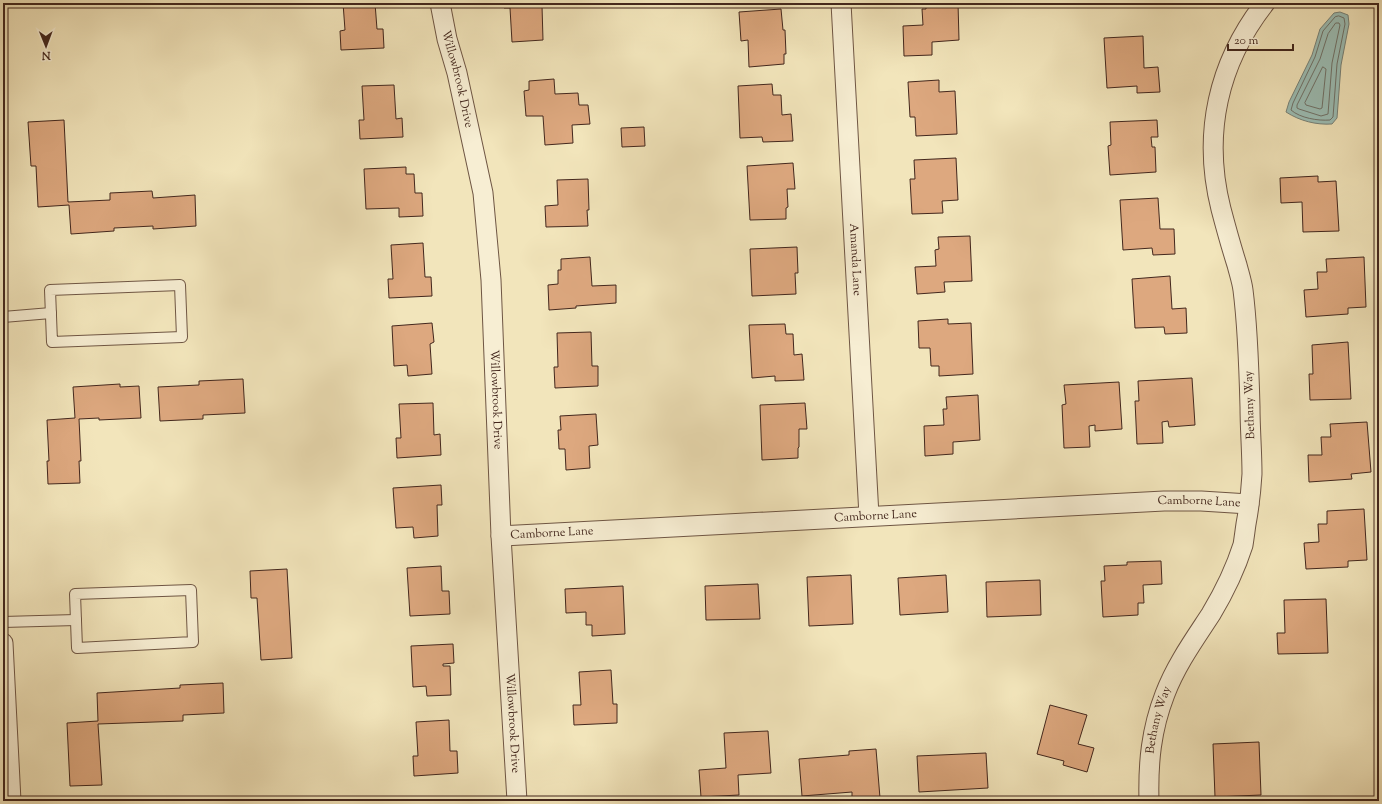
<svg xmlns="http://www.w3.org/2000/svg" width="1382" height="804" font-family="'Sorts Mill Goudy',serif">
<style>
.water{fill:#9cbeb5;stroke:#788278}
.lines{fill:none;stroke-linecap:round;stroke-linejoin:round}
.shore{stroke:#707269;stroke-width:1}
.building{fill:#dda87f;stroke:#43271d}
.lane-casing{stroke:#6f5644;stroke-width:12}
.street-casing{stroke:#6f5644;stroke-width:21}
.lane{stroke:#f7eed3;stroke-width:10}
.street{stroke:#f7eed3;stroke-width:19}
.labels{text-anchor:middle;dominant-baseline:central;stroke-width:3;stroke-linejoin:round;paint-order:stroke}
.street-label{font-size:12px;fill:#43271d;stroke:#f7eed3}
</style>
<rect width="100%" height="100%" fill="#f2e5bb"/>
<filter id="stains"><feTurbulence type="fractalNoise" baseFrequency=".005" numOctaves="4"/><feColorMatrix values="0 0 0 0 .2 0 0 0 0 .09 0 0 0 0 .02 0 0 0 .5 -.17"/></filter>
<radialGradient id="worn" r=".72"><stop offset=".6" stop-color="#630" stop-opacity="0"/><stop offset="1" stop-color="#630" stop-opacity=".3"/></radialGradient>
<!-- water -->
<path class="water" d="M1340 12 1348 15 1349 24 1341 65 1337 118 1332 124C1316 125 1300 121 1286 112L1289 102 1312 55 1320 29 1334 13Z"/>
<g class="lines">
<!-- shore -->
<g class="shore">
<path d="M1339 16 1344 18 1345 24 1337 64 1333 117 1330 120C1318 121 1300 118 1291 110L1293 103 1315 57 1323 31 1335 17Z"/>
<path d="M1336 23H1339L1340 25 1332 63 1328 114 1321 116 1299 109 1297 108V105L1320 59 1328 34Z"/>
<path d="M1323 67 1326 69 1322 108 1320 109 1306 105 1305 103Z"/>
</g>
</g>
<!-- building -->
<g class="building">
<path d="M343 3H375L377 29H383L384 48 341 50 340 31 345 30Z"/>
<path d="M504 3H546V6H542L543 40 512 42 510 8H504Z"/>
<path d="M926 3H958L959 40 932 42V55L904 56 903 26 923 25 922 9H926Z"/>
<path d="M781 9 783 30H785L786 54H784V64L749 67 748 40 741 41 739 12Z"/>
<path d="M1143 36 1144 68 1158 67 1160 92 1137 93V86L1107 88 1104 38Z"/>
<path d="M554 79 555 94 578 93 579 105H588L590 124 572 125 573 143 545 145 543 116H526L524 91 529 90V81Z"/>
<path d="M939 80V92L955 91 957 134 916 136 915 117H910L908 82Z"/>
<path d="M772 84 773 95H781L782 115 791 114 793 141 763 142 762 137 740 138 738 86Z"/>
<path d="M394 85 396 119 402 118 403 137 360 139 359 120H364L362 86Z"/>
<path d="M64 120 68 202 110 200V193L152 191 153 198 195 195 196 226 153 229V226L114 228V231L71 234 69 205 38 207 36 166H31L28 122Z"/>
<path d="M1157 120 1158 137H1151L1152 147H1155L1156 172 1110 175 1108 146 1111 145 1110 122Z"/>
<path d="M644 127 645 146 622 147 621 128Z"/>
<path d="M956 158 958 200 942 201 943 213 912 214 910 179H915L914 160Z"/>
<path d="M793 163 795 189H787L788 207 786 208V219L750 220 747 166Z"/>
<path d="M406 167V174H414L415 193H422L423 216 399 217V208L366 209 364 169Z"/>
<path d="M1318 176V182L1336 181 1339 231 1303 232 1302 202 1281 203 1280 178Z"/>
<path d="M588 179 589 210H587L588 226 546 227 545 206 558 205 557 180Z"/>
<path d="M1158 198 1160 229H1174L1175 254 1153 255 1152 248 1123 250 1120 200Z"/>
<path d="M970 236 972 281 944 282 945 292 917 294 915 267 936 266 935 250 939 249 938 237Z"/>
<path d="M423 243 425 277H431L432 296 389 298 388 279H393L391 245Z"/>
<path d="M797 247 798 273H795L796 294 752 296 750 249Z"/>
<path d="M590 257 592 286 616 285V303L576 306V308L549 310 548 285 558 284V270H561V259Z"/>
<path d="M1364 257 1366 307 1348 308V314L1306 317 1304 290 1318 289 1317 272H1327L1326 259Z"/>
<path d="M1170 276 1172 309 1186 308 1187 333 1165 334 1164 327 1135 328 1132 279Z"/>
<path d="M948 319V324L971 323 973 374 939 376V366H931L930 348H919L918 321Z"/>
<path d="M432 323 434 342 430 344 432 374 408 376 407 365 394 366 392 326Z"/>
<path d="M785 324 786 334H793L794 355 802 354 804 380 775 381V376L752 378 749 325Z"/>
<path d="M591 332 592 366H598V386L555 388 554 367H558L557 333Z"/>
<path d="M1348 342 1351 399 1310 400 1309 374H1313L1312 345Z"/>
<path d="M1192 378 1195 425 1169 427 1168 421 1162 422 1163 443 1137 444 1135 401H1139L1138 381Z"/>
<path d="M243 379 245 413 203 415V419L160 421 158 387 199 385V381Z"/>
<path d="M1119 382 1122 429 1095 431V425L1089 426 1090 447 1064 448 1062 405 1066 404 1064 385Z"/>
<path d="M120 384V387L139 386 141 418 99 420V418L79 419 81 461H79L80 483 48 484 47 461H49L47 420 75 418 73 387Z"/>
<path d="M978 395 980 440 953 442V454L925 456 924 426 944 425 943 409H947L946 397Z"/>
<path d="M433 403 434 435 440 434 441 455 397 458 396 438H401L399 404Z"/>
<path d="M805 403 807 429H799V447L798 448V458L762 460 760 405Z"/>
<path d="M596 414 598 445 589 446 590 468 566 470 565 449H559L558 430H561L560 416Z"/>
<path d="M1367 422 1371 472 1351 474 1352 479 1309 482 1308 455H1322L1321 437H1331L1330 424Z"/>
<path d="M441 485 442 505H437L438 536 414 538 413 527 396 528 393 488Z"/>
<path d="M1364 509 1367 560 1348 561V567L1306 569 1304 543 1319 542 1318 524H1327V511Z"/>
<path d="M1161 561 1162 584 1143 585 1144 603H1138V615L1103 617 1101 581H1105L1104 566 1127 565V562Z"/>
<path d="M441 566 442 591H449L450 614 410 616 407 568Z"/>
<path d="M287 569 292 658 261 660 257 598H251L250 571Z"/>
<path d="M851 575 853 624 809 626 807 577Z"/>
<path d="M946 575 948 612 900 615 898 578Z"/>
<path d="M1040 580 1041 615 987 617 986 582Z"/>
<path d="M758 584 760 619 706 620 705 586Z"/>
<path d="M623 586 625 634 592 636V625H586V612L566 613 565 589Z"/>
<path d="M1326 599 1328 653 1278 654 1277 633H1285L1284 600Z"/>
<path d="M453 644 454 663 443 664V666H450L451 695 427 696 426 686 413 687 411 646Z"/>
<path d="M611 670 613 704H617V723L574 725 573 705H581L579 672Z"/>
<path d="M223 683 224 713 183 715V721L98 724 102 785 70 786 67 723 98 721 97 693 180 688V685Z"/>
<path d="M1050 705 1087 715 1078 744 1094 748 1087 772 1063 765 1064 761 1037 754Z"/>
<path d="M449 720 450 751H457L458 773 414 776 413 756H418L416 722Z"/>
<path d="M768 731 771 773 738 775 739 795 701 797 699 770 726 768 724 733Z"/>
<path d="M1259 742 1261 795 1215 797 1213 744Z"/>
<path d="M876 749 880 798 852 800V792L802 796 799 759 849 755V751Z"/>
<path d="M986 753 988 788 919 792 917 756Z"/>
</g>
<g class="lines">
<defs>
<g id="lane">
<path d="M180 285 182 337 52 342 50 290Z"/>
<path d="M3 317 51 313"/>
<path d="M191 590 193 642 77 648 75 594Z"/>
<path d="M3 622 76 620"/>
</g>
<g id="street">
<path id="s1" d="M440 3 447 39 457 73 483 193 491 280 501 536 517 801"/>
<path id="s2" d="M841 3 869 516"/>
<path id="s3" d="M501 536 1164 501H1201L1249 504"/>
<path d="M3 643 11 801"/>
<path id="s4" d="M1149 801C1148 763 1151 730 1165 694 1176 665 1194 640 1211 614 1223 594 1236 567 1243 545 1244 539 1245 531 1246 524 1249 508 1251 491 1252 474 1252 452 1250 429 1250 407 1249 368 1248 329 1243 290 1242 282 1239 273 1237 265 1231 246 1226 228 1221 209 1202 134 1218 63 1265 3"/>
</g>
</defs>
<!-- lane casing -->
<use href="#lane" class="lane-casing"/>
<!-- street casing -->
<use href="#street" class="street-casing"/>
<!-- lane -->
<use href="#lane" class="lane"/>
<!-- street -->
<use href="#street" class="street"/>
</g>
<g class="labels">
<!-- street labels -->
<g class="street-label">
<text stroke="none"><textPath href="#s1" startOffset="78">Willowbrook Drive</textPath></text>
<text stroke="none"><textPath href="#s2" startOffset="257">Amanda Lane</textPath></text>
<text stroke="none"><textPath href="#s1" startOffset="402">Willowbrook Drive</textPath></text>
<text transform="translate(1250 405) rotate(-92)">Bethany Way</text>
<text stroke="none"><textPath href="#s3" startOffset="699">Camborne Lane</textPath></text>
<text stroke="none"><textPath href="#s3" startOffset="375">Camborne Lane</textPath></text>
<text stroke="none"><textPath href="#s3" startOffset="51">Camborne Lane</textPath></text>
<text stroke="none"><textPath href="#s4" startOffset="82">Bethany Way</textPath></text>
<text stroke="none"><textPath href="#s1" startOffset="726">Willowbrook Drive</textPath></text>
</g>
</g>
<!-- margin -->
<rect width="1382" height="804" fill="none" stroke="#f2e5bb" stroke-width="16"/>
<rect x="4" y="4" width="1374" height="796" fill="none" stroke="#43271d" stroke-width="2"/>
<rect x="8" y="8" width="1366" height="788" fill="none" stroke="#43271d"/>
<!-- north arrow -->
<g transform="translate(46 46) rotate(179)" stroke="#f7eed3" stroke-width="3" paint-order="stroke">
<path d="M0-3L7 15L0 10L-7 15Z" fill="#43271d"/>
<text y="-6" font-size="11" font-weight="bold" text-anchor="middle" fill="#43271d">N</text>
</g>
<!-- scale -->
<path d="M1228 44v6h65v-6" fill="none" stroke="#43271d" stroke-width="2"/>
<text x="1234" y="44" font-size="12" fill="#43271d" stroke="#f7eed3" stroke-width="3" paint-order="stroke">20 m</text>
<rect width="100%" height="100%" filter="url(#stains)"/>
<rect width="100%" height="100%" fill="url(#worn)"/>
</svg>
